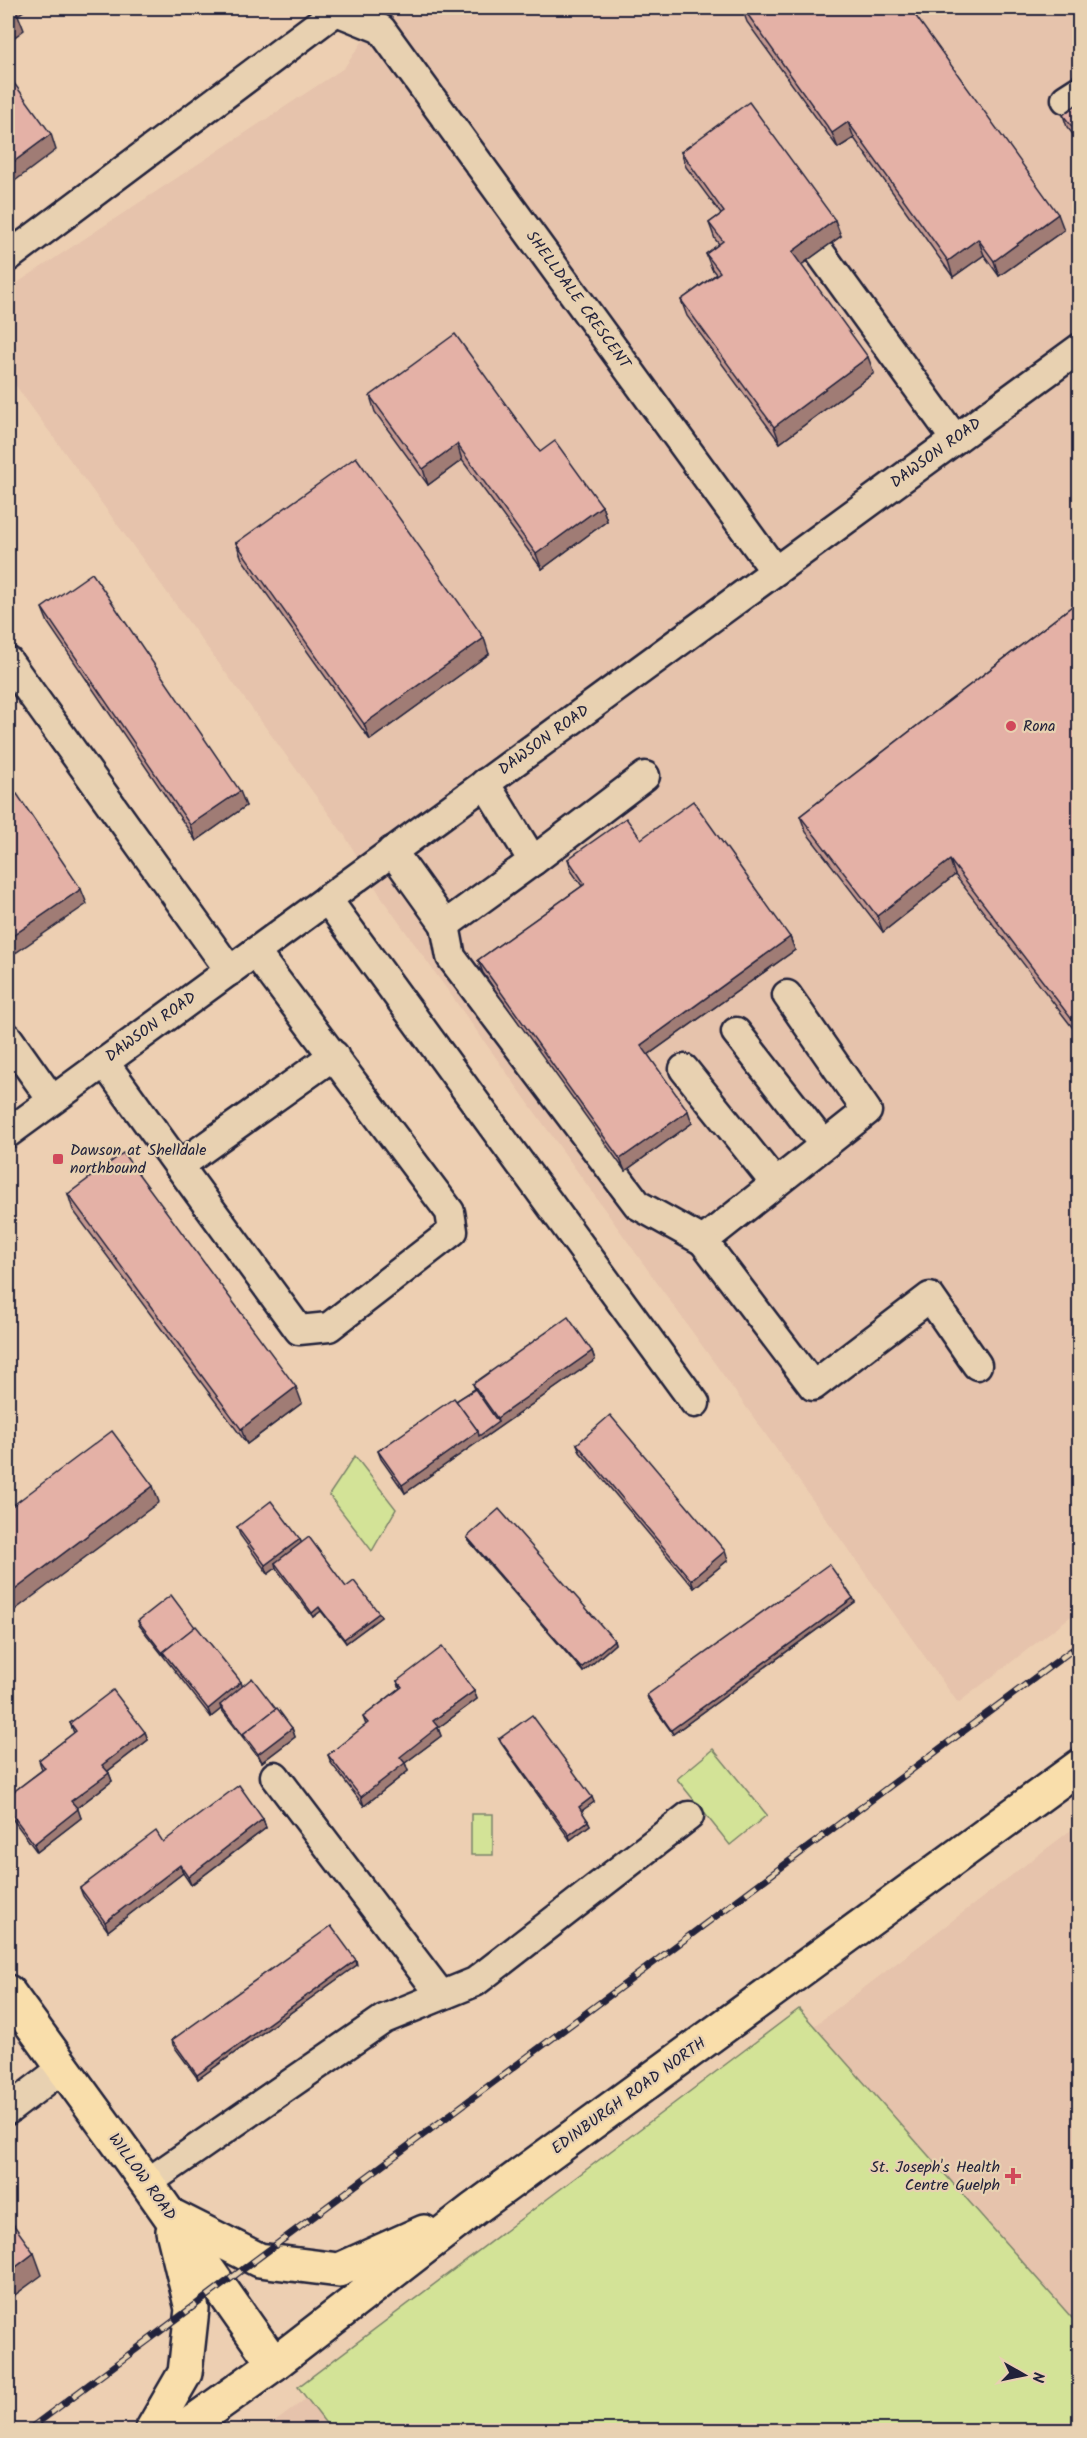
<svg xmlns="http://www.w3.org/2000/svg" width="1087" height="2438" font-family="Kalam,sans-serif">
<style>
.built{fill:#e6c3ac}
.green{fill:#d3e397;stroke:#7a8269;stroke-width:1.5}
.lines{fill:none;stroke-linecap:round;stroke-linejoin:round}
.minor-casing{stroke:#22223b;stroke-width:33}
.major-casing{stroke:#22223b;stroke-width:38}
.minor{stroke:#e8d1b1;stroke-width:28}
.major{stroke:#f9deab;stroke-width:33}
.rail-casing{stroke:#22223b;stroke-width:7}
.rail{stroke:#e8d1b1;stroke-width:4.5;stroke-dasharray:14;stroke-linecap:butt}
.wall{fill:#c4988f;stroke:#22223b;stroke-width:1.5}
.shaded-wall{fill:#a07c74;stroke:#22223b;stroke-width:1.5}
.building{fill:#e4b1a6;stroke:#22223b;stroke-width:1.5}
.poi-dot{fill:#d1495b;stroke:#e8d1b1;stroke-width:2}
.labels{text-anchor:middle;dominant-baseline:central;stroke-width:4.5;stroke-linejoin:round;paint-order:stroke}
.street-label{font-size:16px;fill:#22223b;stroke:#e8d1b1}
.poi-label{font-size:16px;fill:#22223b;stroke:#e8d1b1;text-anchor:start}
</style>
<rect width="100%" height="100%" fill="#edcfb2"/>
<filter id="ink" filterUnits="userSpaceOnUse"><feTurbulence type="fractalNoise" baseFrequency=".0167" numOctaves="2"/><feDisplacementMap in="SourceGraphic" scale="12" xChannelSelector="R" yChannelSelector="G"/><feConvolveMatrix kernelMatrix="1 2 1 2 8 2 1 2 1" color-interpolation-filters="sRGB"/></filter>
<g filter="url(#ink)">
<!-- built -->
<g class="built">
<path d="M386 8H1079V1610L958 1703 383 900 345 836 8 375V289L344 68Z"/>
<path d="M1079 1824V2326L814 2026Z"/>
<path d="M307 2398 331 2430H264Z"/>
</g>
<!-- green -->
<g class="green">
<path d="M355 1456 396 1509 372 1551 329 1495Z"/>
<path d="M713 1749 767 1815 730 1845 677 1779Z"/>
<rect x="471" y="1814" width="22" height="41"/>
<path d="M799 2009 1079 2326V2430H331L298 2387Z"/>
</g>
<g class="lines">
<defs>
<g id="minor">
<path d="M329 8 381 29 775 571"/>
<path d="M1066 99 1080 90"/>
<path d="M821 254 955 439"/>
<path d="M8 257 336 11"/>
<path d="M8 661 230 971"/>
<path d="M392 851 445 925 533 861 485 783"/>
<path d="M533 861 645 776"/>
<path d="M327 899 695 1403"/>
<path d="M445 925 451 957 638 1205 703 1241 867 1111 787 995"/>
<path d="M255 952 450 1212 453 1231 329 1327 299 1330 179 1166 334 1055"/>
<path d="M736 1032 824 1145"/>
<path d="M8 1038 52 1100"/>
<path d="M104 1062 179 1166"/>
<path d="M684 1069 775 1183"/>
<path d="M8 1133 1080 348"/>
<path d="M703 1241 813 1386 930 1297 977 1365"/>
<path d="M275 1776 441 1995"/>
<path d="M8 2110 63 2068"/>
<path d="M147 2183 384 2019 475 1982 689 1816"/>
</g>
<g id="major">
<path d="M8 1992 147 2183 274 2364"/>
<path d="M174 2217 259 2260 339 2270 424 2232"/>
<path d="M152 2430 185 2373 192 2309 173 2231"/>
<path d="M182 2430 274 2364 474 2209 1080 1766"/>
</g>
</defs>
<!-- minor casing -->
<use href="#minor" class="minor-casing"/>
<!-- major casing -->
<use href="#major" class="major-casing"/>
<!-- minor -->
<use href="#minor" class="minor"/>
<!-- major -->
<use href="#major" class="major"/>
<defs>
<path id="rail" d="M28 2430 1080 1644"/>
</defs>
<!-- rail casing -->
<use href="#rail" class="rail-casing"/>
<!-- rail -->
<use href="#rail" class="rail"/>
</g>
<!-- wall -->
<g class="wall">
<path d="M742 8 1064 230 999 276 984 255 953 277 854 138 838 148 747 22Z"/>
<path d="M1080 102V143L1067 127 1063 115Z"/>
<path d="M681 152 841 236 801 265 874 373 780 443 687 316 681 300 716 274 712 269 706 254 719 244 715 239 709 223 721 214 686 167Z"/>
<path d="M370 396 540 452 602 506 607 521 542 569 462 460 428 485 375 412Z"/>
<path d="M236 543 489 654 370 740 242 559Z"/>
<path d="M1080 600V1036H1079L955 875 883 932 806 832 800 816Z"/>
<path d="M42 608 246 806 196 841 48 623Z"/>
<path d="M641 839 790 937 795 950 648 1055 692 1123 625 1171 483 973 478 960 582 886 572 872 568 859Z"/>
<path d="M68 1194 302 1403 247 1444 73 1210Z"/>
<path d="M592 1351 595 1360 405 1493 381 1459 378 1451 475 1389 473 1384Z"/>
<path d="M577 1444 728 1560 694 1588 580 1452Z"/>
<path d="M237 1527 300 1539 301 1543 346 1587 381 1617 346 1643 321 1611 313 1617 276 1568 268 1574 240 1535Z"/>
<path d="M467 1537 614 1640 615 1644 583 1672 469 1541Z"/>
<path d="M853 1598 855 1602 673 1734 648 1699 647 1695Z"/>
<path d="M138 1621 242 1686 276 1709 292 1728 295 1737 262 1762 221 1709 211 1717 139 1625Z"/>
<path d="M397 1681 474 1691 477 1699 438 1728 441 1736 405 1763 408 1771 364 1806 331 1763 328 1755 366 1725 363 1717 400 1688Z"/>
<path d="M70 1723 145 1732 148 1740 108 1771 112 1781 77 1808 81 1818 37 1852 8 1813V1796L42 1770 39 1760 74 1733Z"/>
<path d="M499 1739 594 1802 581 1811 588 1821 590 1825 570 1840 501 1743Z"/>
<path d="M263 1819 266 1828 191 1885 183 1873 108 1931 83 1896 80 1888 163 1842Z"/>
<path d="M357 1965 198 2079 173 2045 172 2040Z"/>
</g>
<!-- shaded-wall -->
<g class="shaded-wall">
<path d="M11 8H28L18 15 24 30 8 42V22Z"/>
<path d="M848 122 854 138 838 148 832 133Z"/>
<path d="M51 134 56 150 8 186V166Z"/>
<path d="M1058 214 1064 230 999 276 994 261Z"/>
<path d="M835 220 841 236 797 268 792 252Z"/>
<path d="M978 239 984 255 953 277 948 261Z"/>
<path d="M868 357 874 373 780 443 774 427Z"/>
<path d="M457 444 462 460 428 485 423 469Z"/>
<path d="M602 506 607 521 542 569 536 554Z"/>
<path d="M484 638 489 654 370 740 364 724Z"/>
<path d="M240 791 246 806 196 841 190 825Z"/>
<path d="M950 860 955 875 883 932 877 916Z"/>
<path d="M81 889 87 904 8 958V939Z"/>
<path d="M790 937 795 950 645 1057 641 1045Z"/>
<path d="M1080 1016V1036H1079L1073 1021Z"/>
<path d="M688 1111 692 1123 625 1171 620 1159Z"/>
<path d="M592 1351 595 1360 405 1493 402 1485 478 1431 498 1422 497 1418Z"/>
<path d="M296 1387 302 1403 247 1444 241 1429Z"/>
<path d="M153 1486 159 1502 8 1615V1595Z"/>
<path d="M300 1539 303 1548 275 1563 276 1568 268 1574 265 1565Z"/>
<path d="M725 1551 728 1560 694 1588 691 1580Z"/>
<path d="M853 1598 855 1602 673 1734 671 1730Z"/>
<path d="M319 1607 321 1611 313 1617 312 1613Z"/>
<path d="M379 1613 381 1617 346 1643 344 1639Z"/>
<path d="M614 1640 615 1644 583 1672 581 1668Z"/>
<path d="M241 1682 244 1691 220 1705 221 1709 211 1717 208 1709Z"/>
<path d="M474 1691 477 1699 438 1728 441 1736 405 1763 408 1771 364 1806 361 1797 433 1721Z"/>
<path d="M292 1728 295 1737 262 1762 258 1754Z"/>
<path d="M145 1732 148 1740 105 1773 102 1765Z"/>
<path d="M109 1773 112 1781 74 1810 71 1801Z"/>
<path d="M592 1797 594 1802 580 1812 579 1807Z"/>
<path d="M78 1809 81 1818 37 1852 34 1844Z"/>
<path d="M263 1819 266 1828 191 1885 188 1877Z"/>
<path d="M588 1821 590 1825 570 1840 569 1835Z"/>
<path d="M180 1865 183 1873 108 1931 105 1922Z"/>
<path d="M356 1960 357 1965 198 2079 197 2075Z"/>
<path d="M34 2253 42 2275 8 2300V2273Z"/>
</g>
<!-- building -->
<g class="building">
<path d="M8 8H13L18 14 8 22Z"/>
<path d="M743 8H910L1058 214 994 261 978 239 948 261 848 122 832 133Z"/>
<path d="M8 75 51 134 8 166Z"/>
<path d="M749 102 835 220 792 252 868 357 774 427 681 300 720 272 706 254 723 241 709 223 724 212 681 152Z"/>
<path d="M1080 102V137L1063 115Z"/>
<path d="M455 334 540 452 555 441 602 506 536 554 457 444 423 469 370 396Z"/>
<path d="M356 457 484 638 364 724 236 543Z"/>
<path d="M92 573 240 791 190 825 42 608Z"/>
<path d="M1080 600V1016L1073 1021 950 860 877 916 800 816Z"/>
<path d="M17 794 81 889 8 939V800Z"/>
<path d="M693 801 790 937 641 1045 688 1111 620 1159 478 960 585 884 568 859 626 818 641 839Z"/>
<path d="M123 1153 296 1387 241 1429 68 1194Z"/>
<path d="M568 1317 592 1351 497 1418 473 1384Z"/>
<path d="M475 1389 498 1422 479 1436 478 1431 456 1401Z"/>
<path d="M454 1398 478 1431 402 1485 378 1451Z"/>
<path d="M610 1415 725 1551 691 1580 577 1444Z"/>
<path d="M112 1431 153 1486 8 1595V1509Z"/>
<path d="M271 1501 300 1539 265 1565 237 1527Z"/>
<path d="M499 1509 614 1640 581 1668 467 1537Z"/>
<path d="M309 1537 346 1587 354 1581 379 1613 344 1639 319 1607 312 1613 275 1563Z"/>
<path d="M829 1564 853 1598 671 1730 647 1695Z"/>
<path d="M171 1595 195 1627 163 1652 165 1656 138 1621Z"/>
<path d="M196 1626 241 1682 208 1709 163 1652Z"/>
<path d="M442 1647 474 1691 433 1721 438 1727 400 1757 405 1763 361 1797 328 1755 368 1723 363 1717 402 1687 397 1681Z"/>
<path d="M252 1678 276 1709 243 1734 245 1738 220 1705Z"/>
<path d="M113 1690 145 1732 102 1765 109 1773 71 1801 78 1809 34 1844 8 1809V1796L45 1768 39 1760 76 1731 70 1723Z"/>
<path d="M277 1708 292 1728 258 1754 243 1734Z"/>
<path d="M532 1715 592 1797 579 1807 588 1821 569 1835 499 1739Z"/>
<path d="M239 1785 263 1819 188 1877 180 1865 105 1922 80 1888 156 1831 163 1842Z"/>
<path d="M331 1926 356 1960 197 2075 172 2040Z"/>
<path d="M8 2217 34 2253 8 2273Z"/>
</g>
</g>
<!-- markers -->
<g class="poi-dot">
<circle cx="1011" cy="726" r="6"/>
<rect x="52" y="1153" width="12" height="12" rx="3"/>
<path d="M1010 2167h6v6h6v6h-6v6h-6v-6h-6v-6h6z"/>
</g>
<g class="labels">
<!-- street labels -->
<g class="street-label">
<text transform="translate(578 300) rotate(54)">SHELLDALE CRESCENT</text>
<text transform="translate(936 453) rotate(-36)">DAWSON ROAD</text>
<text transform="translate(544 740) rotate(-36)">DAWSON ROAD</text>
<text transform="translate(151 1027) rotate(-36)">DAWSON ROAD</text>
<text transform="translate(629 2096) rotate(-36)">EDINBURGH ROAD NORTH</text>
<text transform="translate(142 2177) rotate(54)">WILLOW ROAD</text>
</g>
<!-- poi labels -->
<g class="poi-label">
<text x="1023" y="726">Rona</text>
<text x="70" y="1150">Dawson at Shelldale<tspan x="70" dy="18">northbound</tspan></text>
<text x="1000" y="2167" text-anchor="end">St. Joseph's Health<tspan x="1000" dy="18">Centre Guelph</tspan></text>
</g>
</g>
<!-- margin -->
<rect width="1087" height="2438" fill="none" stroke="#e8d1b1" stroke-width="30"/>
<rect x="15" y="15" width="1057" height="2408" fill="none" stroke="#22223b" stroke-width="2" filter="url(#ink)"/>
<!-- north arrow -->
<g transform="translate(1024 2375) rotate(99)" stroke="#e8d1b1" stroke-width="4.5" paint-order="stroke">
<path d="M0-4.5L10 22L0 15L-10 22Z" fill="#22223b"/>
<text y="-9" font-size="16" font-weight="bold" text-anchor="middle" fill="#22223b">N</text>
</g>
</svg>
